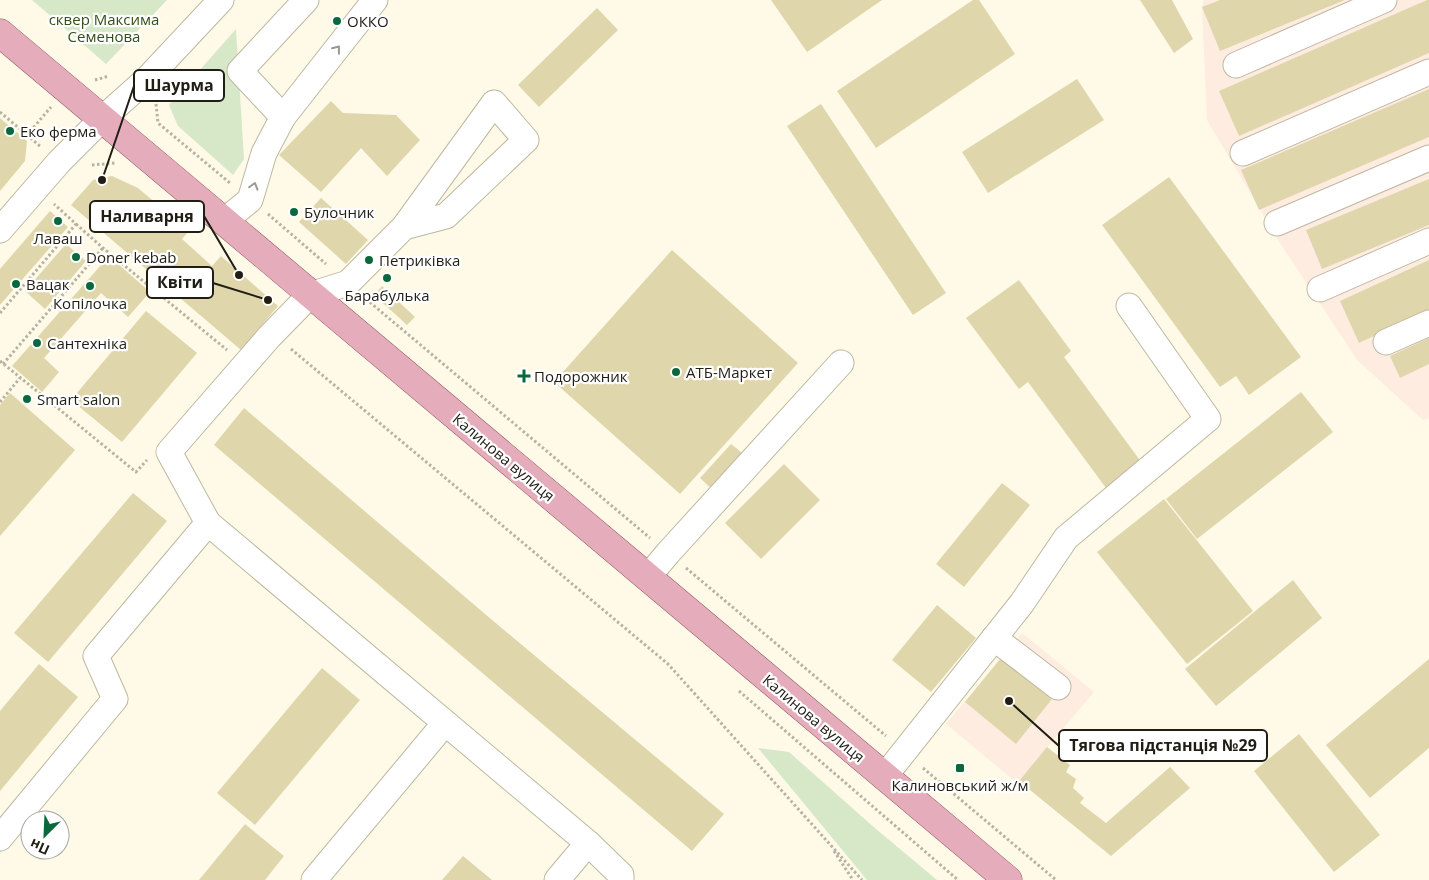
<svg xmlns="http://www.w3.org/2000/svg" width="1429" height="880" font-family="'Open Sans',sans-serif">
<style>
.industrial{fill:#feece1}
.green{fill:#d7e8c9}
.building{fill:#e0d6ac}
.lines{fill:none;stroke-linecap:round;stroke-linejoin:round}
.minor-casing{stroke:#bdb8a0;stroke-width:27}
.major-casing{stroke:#955863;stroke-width:29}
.path{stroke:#b7b3a3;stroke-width:3;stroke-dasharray:2.5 2.5;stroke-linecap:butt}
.minor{stroke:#fff;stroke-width:25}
.major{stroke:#e5adbb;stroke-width:28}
.oneway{stroke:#9a9995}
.poi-dot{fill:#09693d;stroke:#fff;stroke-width:2}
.labels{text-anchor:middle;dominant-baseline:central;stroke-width:4.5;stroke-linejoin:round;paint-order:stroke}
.park-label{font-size:15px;fill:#344f18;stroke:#fff}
.poi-label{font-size:15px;fill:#1f1d14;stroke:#fff;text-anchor:start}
.street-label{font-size:15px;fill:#1f1d14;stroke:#fff}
.leader{fill:none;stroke:#1f1d14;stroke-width:2}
.callout-dot{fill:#1f1d14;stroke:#fff;stroke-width:2}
.callout{fill:#fff;stroke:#1f1d14;stroke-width:2}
.callout-label{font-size:16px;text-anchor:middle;font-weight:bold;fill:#1f1d14}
</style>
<rect width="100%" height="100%" fill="#fffae7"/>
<!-- industrial -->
<g class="industrial">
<path d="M1204 0H1429V418L1423 420 1358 361 1278 240 1207 120 1202 7Z"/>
<path d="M1022 633 1094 692 1017 783 946 724Z"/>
</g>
<!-- green -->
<g class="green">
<path d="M32 0H167L106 64Z"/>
<path d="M236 29 244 159 233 175 178 126 169 105Z"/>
<path d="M758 748 789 752 876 829 937 880H867Z"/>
</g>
<!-- building -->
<g class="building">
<path d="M771 0H882L807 52Z"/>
<path d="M973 0H979L1015 54 876 148 837 91Z"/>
<path d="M1140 0H1172L1193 39 1174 53Z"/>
<path d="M1220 0H1345L1220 51 1202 7Z"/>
<path d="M1427 0H1429V53L1239 136 1219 91Z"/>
<path d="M597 8 618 30 539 107 518 85Z"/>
<path d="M1077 79 1104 120 988 193 962 152Z"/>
<path d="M1429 89V137L1259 210 1241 170Z"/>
<path d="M331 101 343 113 396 115 420 140 387 176 361 148 321 192 279 155Z"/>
<path d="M821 104 946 293 913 315 787 126Z"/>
<path d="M0 118 27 141 25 161 0 191Z"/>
<path d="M112 176 138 188 189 231 182 239 212 266 221 256 278 306 241 350 71 205 93 180Z"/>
<path d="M1169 177 1301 357 1249 395 1236 376 1220 387 1102 225Z"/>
<path d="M1429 179V225L1322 269 1306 230Z"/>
<path d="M321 198 368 240 346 264 299 222Z"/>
<path d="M50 211 68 227 0 305V269Z"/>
<path d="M66 244 86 261 45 309 25 291Z"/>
<path d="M672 250 798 363 680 494 554 382Z"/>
<path d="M109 256 150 292 128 317 101 293 44 358 59 372 42 392 12 366Z"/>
<path d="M1429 260V310L1359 343 1340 301Z"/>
<path d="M1019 280 1071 351 1064 357 1142 463 1106 488 1028 382 1019 389 966 318Z"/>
<path d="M382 286 415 317 407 325 374 295Z"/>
<path d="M146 311 197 353 122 442 71 400Z"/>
<path d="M1429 338V364L1400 378 1390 356Z"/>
<path d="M1301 392 1333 432 1197 539 1166 499Z"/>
<path d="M10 393 75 450 0 536V405Z"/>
<path d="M244 408 485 614 724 814 692 851 214 445Z"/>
<path d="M731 444 747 457 715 492 700 478Z"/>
<path d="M784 464 820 500 761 559 725 523Z"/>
<path d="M1002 483 1030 505 964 587 936 564Z"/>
<path d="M133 493 167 521 48 662 14 633Z"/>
<path d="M1164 499 1253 611 1187 664 1097 552Z"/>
<path d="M1293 580 1322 618 1216 706 1185 669Z"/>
<path d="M937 605 976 638 931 692 892 660Z"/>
<path d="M1001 658 1052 699 1016 744 965 702Z"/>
<path d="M1429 659V748L1370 798 1326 745Z"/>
<path d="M39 664 78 697 0 791V711Z"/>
<path d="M322 668 360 700 255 825 217 793Z"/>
<path d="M1299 734 1380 835 1334 872 1254 771Z"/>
<path d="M1047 747 1070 765 1066 772 1076 779 1073 788 1084 798 1080 803 1106 823 1170 767 1190 788 1111 856 1019 781Z"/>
<path d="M245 824 284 856 265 880H199Z"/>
<path d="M463 856 492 880H442Z"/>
</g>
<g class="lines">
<defs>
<g id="minor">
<path d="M1236 65 1384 0"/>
<path d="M283 117 240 71 306 0"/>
<path d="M1243 153 1429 72"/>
<path d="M223 222 250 200 264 153 283 117 375 0"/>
<path d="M1277 223 1429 158"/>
<path d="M0 230 59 162 101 120 148 78 221 0"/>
<path d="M1320 289 1429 241"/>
<path d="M1386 342 1429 323"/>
<path d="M208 523 588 843 621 875V880"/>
<path d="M647 578 668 553 841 363"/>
<path d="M994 638 1058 687"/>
<path d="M884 777 1022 603 1066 538 1208 419 1129 306"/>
<path d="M0 838 115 699 96 656 208 523 169 452 269 337 310 295 348 283 404 227 446 216 526 140 494 103 404 227"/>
<path d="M314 880 445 723"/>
<path d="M557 880 588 843"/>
</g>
<path id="major" d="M0 33 1008 880"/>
</defs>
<!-- minor casing -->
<use href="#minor" class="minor-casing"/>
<!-- major casing -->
<use href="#major" class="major-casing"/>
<!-- path -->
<g class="path">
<path d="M95 80 109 76"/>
<path d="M156 104 158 123 230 183"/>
<path d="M0 112 41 147"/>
<path d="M27 135 51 107"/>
<path d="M92 165 115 163"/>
<path d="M268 214 326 264"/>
<path d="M76 224 103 248 227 350"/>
<path d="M366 299 650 538"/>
<path d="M0 313 76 224 54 204"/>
<path d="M291 349 668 664 862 880"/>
<path d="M0 361 136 472 147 460"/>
<path d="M3 364 103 248"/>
<path d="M0 402 20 378"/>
<path d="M686 568 886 736"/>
<path d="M739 691 958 880"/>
<path d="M923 768 1056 880"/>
<path d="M834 851 853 880"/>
</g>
<!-- minor -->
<use href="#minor" class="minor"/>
<!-- major -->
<use href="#major" class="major"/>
</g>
<!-- one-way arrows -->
<defs><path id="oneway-chevron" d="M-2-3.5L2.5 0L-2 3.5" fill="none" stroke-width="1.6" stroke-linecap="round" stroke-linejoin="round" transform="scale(1.25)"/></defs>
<g class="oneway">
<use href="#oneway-chevron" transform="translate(337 49) rotate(-52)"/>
<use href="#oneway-chevron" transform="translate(254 186) rotate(-74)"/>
</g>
<!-- markers -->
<g class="poi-dot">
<circle cx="337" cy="21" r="5"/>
<circle cx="10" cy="131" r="5"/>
<circle cx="294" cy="212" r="5"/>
<circle cx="58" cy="221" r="5"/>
<circle cx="76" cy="257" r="5"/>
<circle cx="369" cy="260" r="5"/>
<circle cx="387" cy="278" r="5"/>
<circle cx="16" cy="284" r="5"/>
<circle cx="90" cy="286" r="5"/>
<circle cx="37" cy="343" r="5"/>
<circle cx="676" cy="372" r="5"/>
<path d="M521.5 368.5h5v5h5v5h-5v5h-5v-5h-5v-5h5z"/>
<circle cx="27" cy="399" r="5"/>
<rect x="955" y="763" width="10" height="10" rx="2.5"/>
</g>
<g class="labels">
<!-- park labels -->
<g class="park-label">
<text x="104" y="19">сквер Максима<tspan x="104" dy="17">Семенова</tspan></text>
</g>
<!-- poi labels -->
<g class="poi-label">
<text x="347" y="21">ОККО</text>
<text x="20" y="131">Еко ферма</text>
<text x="304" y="212">Булочник</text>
<text x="58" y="238" text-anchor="middle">Лаваш</text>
<text x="86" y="257">Doner kebab</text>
<text x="379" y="260">Петриківка</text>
<text x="26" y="284">Вацак</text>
<text x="387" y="295" text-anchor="middle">Барабулька</text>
<text x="90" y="303" text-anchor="middle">Копілочка</text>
<text x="47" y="343">Сантехніка</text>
<text x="686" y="372">АТБ-Маркет</text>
<text x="534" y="376">Подорожник</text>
<text x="37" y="399">Smart salon</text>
<text x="960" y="785" text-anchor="middle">Калиновський ж/м</text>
</g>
<!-- street labels -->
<g class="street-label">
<text transform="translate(504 457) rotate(40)">Калинова вулиця</text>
<text transform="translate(814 718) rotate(40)">Калинова вулиця</text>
</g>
</g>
<!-- callouts -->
<path class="leader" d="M102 180L134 86M239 275L204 216M268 300L213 283M1009 701L1059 746"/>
<g class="callout-dot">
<circle cx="102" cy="180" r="5"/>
<circle cx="239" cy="275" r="5"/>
<circle cx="268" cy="300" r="5"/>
<circle cx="1009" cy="701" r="5"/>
</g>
<g class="callout">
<rect x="134" y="70" width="90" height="31" rx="5"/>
<rect x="90" y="201" width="114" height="31" rx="5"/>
<rect x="147" y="267" width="66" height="31" rx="5"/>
<rect x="1059" y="730" width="208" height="31" rx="5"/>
</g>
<g class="callout-label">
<text x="179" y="91">Шаурма</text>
<text x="147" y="222">Наливарня</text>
<text x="180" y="288">Квіти</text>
<text x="1163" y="751">Тягова пiдстанцiя №29</text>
</g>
<!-- north arrow -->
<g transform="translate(45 835) rotate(204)"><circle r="24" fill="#ffffff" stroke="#a5a5a1"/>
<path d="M0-4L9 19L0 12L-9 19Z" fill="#09693d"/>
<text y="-8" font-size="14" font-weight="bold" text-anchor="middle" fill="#1f1d14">Пн</text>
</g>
</svg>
